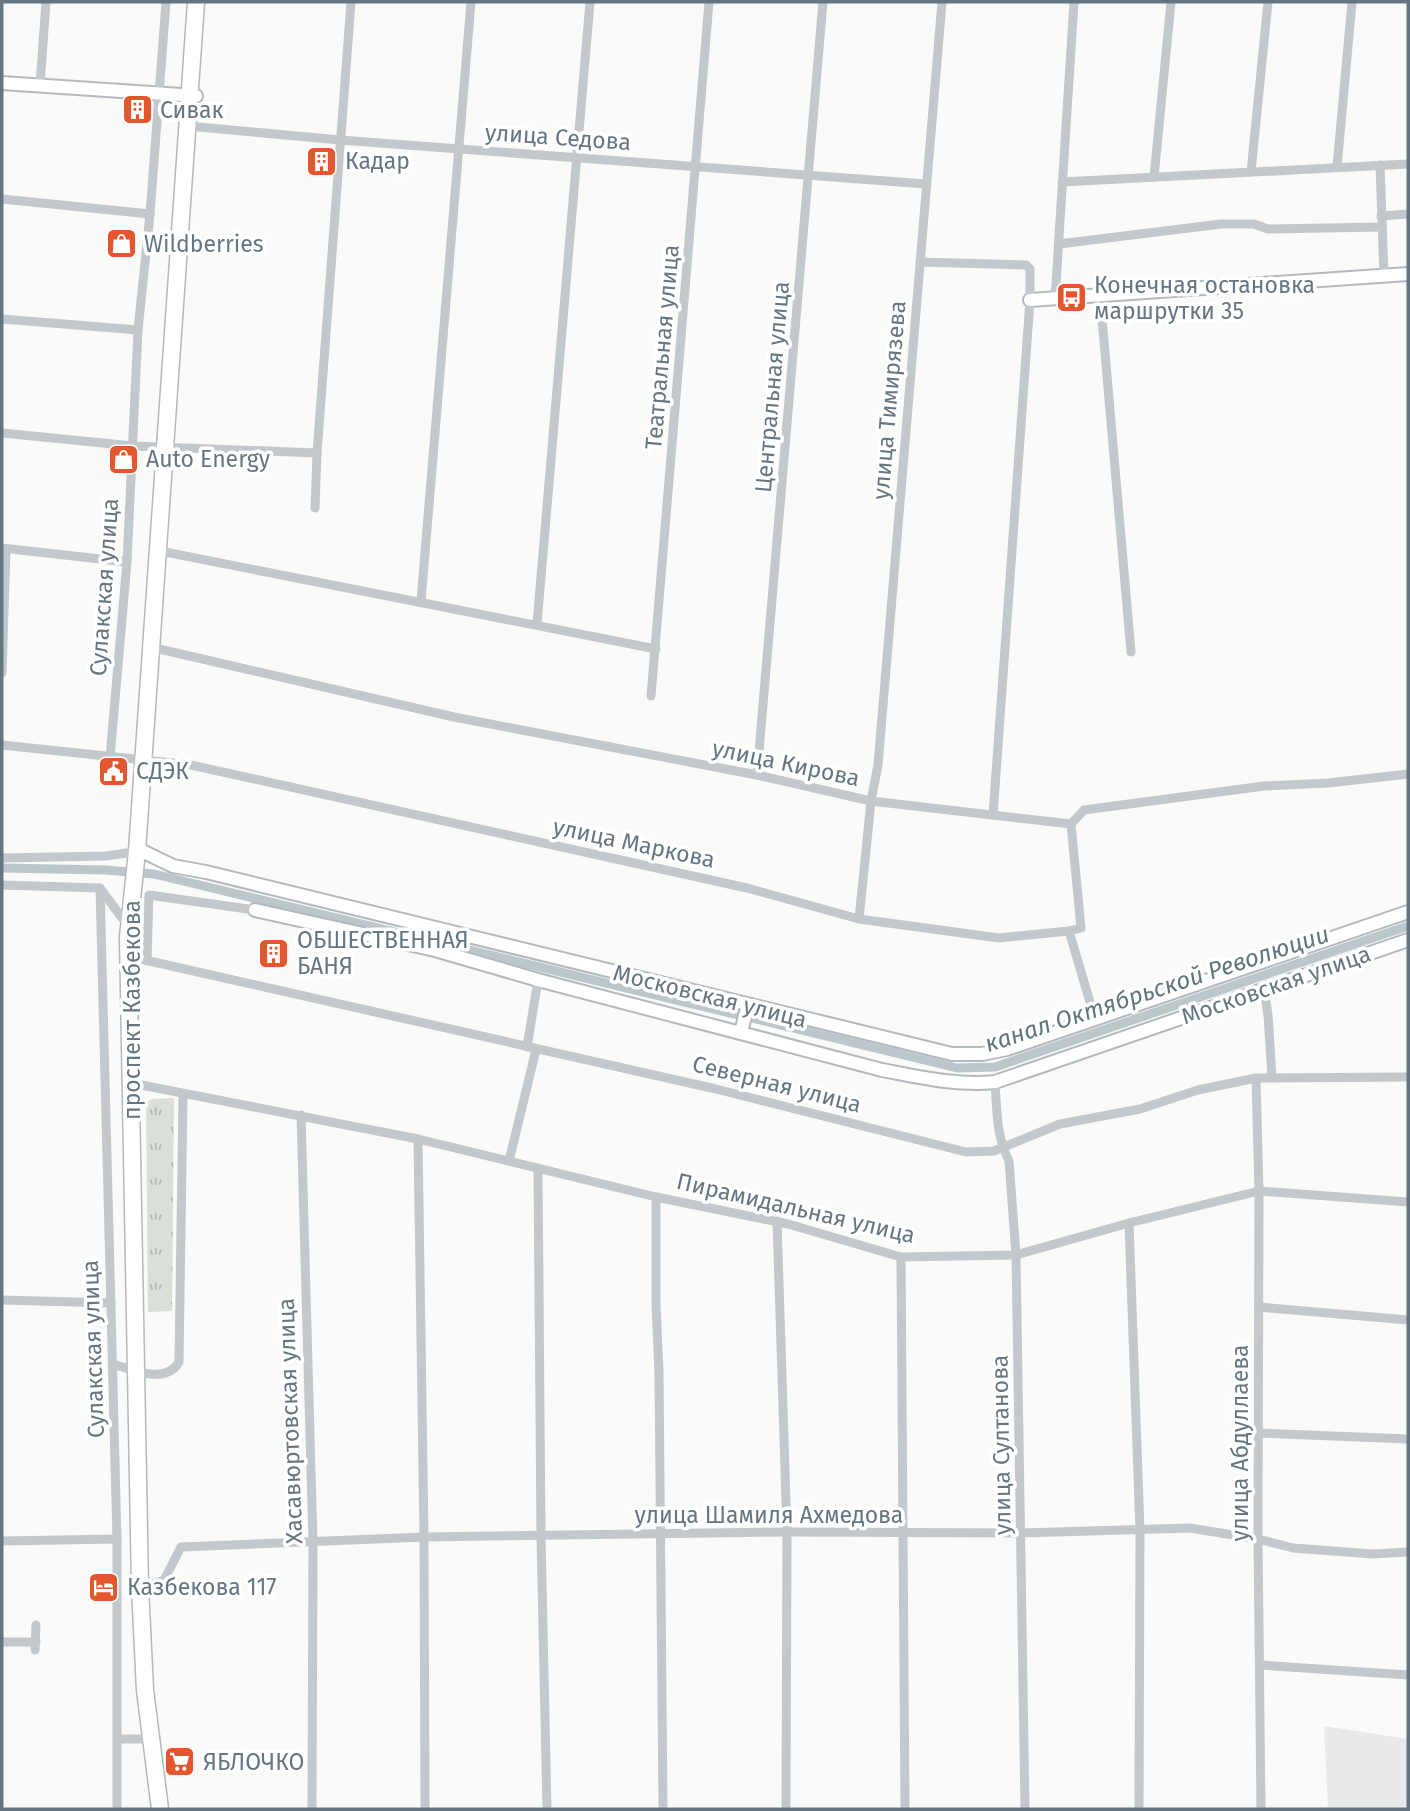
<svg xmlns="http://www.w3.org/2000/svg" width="1410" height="1811" font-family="'Fira Sans',sans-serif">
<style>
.built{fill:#e8e9e9}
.park{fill:url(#park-tufts)}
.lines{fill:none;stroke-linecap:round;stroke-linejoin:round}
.canal{stroke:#bbc7cb;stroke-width:9}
.secondary-casing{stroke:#b3babf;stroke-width:16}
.highway-casing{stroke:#b4b9bd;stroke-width:19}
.street{stroke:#c3c8cc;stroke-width:9}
.secondary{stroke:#fff;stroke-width:12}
.highway{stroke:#fff;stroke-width:16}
.labels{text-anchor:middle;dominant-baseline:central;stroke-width:7;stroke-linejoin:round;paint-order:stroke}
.poi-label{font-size:23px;fill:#657683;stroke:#fff;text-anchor:start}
.street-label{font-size:23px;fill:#657683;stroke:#fff}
.water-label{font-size:24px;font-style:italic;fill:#60757c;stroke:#fff}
</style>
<defs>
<pattern id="park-tufts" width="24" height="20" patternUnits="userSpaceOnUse" patternTransform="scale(1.75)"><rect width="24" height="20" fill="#dadfd7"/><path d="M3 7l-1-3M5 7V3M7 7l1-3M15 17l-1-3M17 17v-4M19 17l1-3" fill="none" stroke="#b4b9b4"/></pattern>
</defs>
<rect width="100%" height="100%" fill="#fafaf8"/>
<!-- built -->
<path class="built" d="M1324 1726 1408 1739V1809H1328Z"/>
<!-- park -->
<path class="park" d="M174 1098 172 1311 148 1312 146 1103 152 1099Z"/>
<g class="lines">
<!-- canal -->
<g class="canal">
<path d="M2 868 105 870 154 874 738 1015"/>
<path d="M752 1018 957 1068 995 1067 1408 926"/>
</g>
<defs>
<g id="secondary">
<path d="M2 83 196 96"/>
<path d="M1030 300 1408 274"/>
<path d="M142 851 173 866 206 872 952 1054H982L1007 1049 1408 912"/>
<path d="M255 910 435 950 538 980 882 1070C919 1077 957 1086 995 1082L1408 940"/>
<path d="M741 1032 748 1005"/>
</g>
<path id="highway" d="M160 1809 145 1690 140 1587 128 937 137 851 196 2"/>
</defs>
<!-- secondary casing -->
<use href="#secondary" class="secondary-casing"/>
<!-- highway casing -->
<use href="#highway" class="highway-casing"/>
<!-- street -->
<g class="street">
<path d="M40 85 46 2"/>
<path d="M187 126 340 140 926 184"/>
<path d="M1380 165 1384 276"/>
<path d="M1337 167 1352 2"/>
<path d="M1251 172 1268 2"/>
<path d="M1154 177 1171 2"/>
<path d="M1062 182 1408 164"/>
<path d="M2 199 150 214"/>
<path d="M1381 216 1408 214"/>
<path d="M1059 244 1221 224H1254L1268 229 1382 227"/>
<path d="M920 262 1026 265 1030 269V300L993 815"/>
<path d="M1100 295 1131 652"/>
<path d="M1055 299 1074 2"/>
<path d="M2 319 138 330"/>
<path d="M2 433 133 446 317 453"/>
<path d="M315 508 317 453 351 2"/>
<path d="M2 548 127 562"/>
<path d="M165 552 656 649"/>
<path d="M421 601 471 2"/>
<path d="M537 624 590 2"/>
<path d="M159 649 454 717 757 775 871 801 1071 824 1084 810 1264 786 1328 783 1408 774"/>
<path d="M2 673 6 549"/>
<path d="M651 696 709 2"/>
<path d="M2 745 191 765 747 888 859 919 999 938 1069 931 1081 928 1071 824"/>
<path d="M110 757 127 562 138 330 150 214 166 2"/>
<path d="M757 775 823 2"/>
<path d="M2 858 106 856 141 851"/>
<path d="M2 885 100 888 122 918 131 920"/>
<path d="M100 888 117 1539V1809"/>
<path d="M859 919 871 801 878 765 942 2"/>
<path d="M1069 931 1095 1019"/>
<path d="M136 958 716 1089 966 1152 994 1151 1060 1124 1140 1109 1198 1090 1256 1078 1408 1077"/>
<path d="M147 961 149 895 255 910"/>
<path d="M1264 989 1268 1015 1272 1078"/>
<path d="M527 1047 538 980"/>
<path d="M1256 1078 1259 1191 1258 1539 1261 1809"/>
<path d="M995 1082C997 1110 996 1136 1009 1161L1016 1255 1025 1809"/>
<path d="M131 1083 418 1139 656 1197 788 1224 901 1257 1016 1255 1129 1223 1259 1191 1408 1202"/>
<path d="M301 1115 313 1542 312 1809"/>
<path d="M418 1139 424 1537 425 1809"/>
<path d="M509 1161 536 1050"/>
<path d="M538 1168 541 1537 547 1809"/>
<path d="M656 1197V1305L659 1373 663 1809"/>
<path d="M777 1221 787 1532 786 1809"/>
<path d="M1129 1223 1140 1531 1139 1809"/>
<path d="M901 1257 905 1809"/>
<path d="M2 1300 111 1303"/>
<path d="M1259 1307 1408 1320"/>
<path d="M113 1364C132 1370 166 1385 179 1362L183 1095"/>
<path d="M1259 1433 1408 1439"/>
<path d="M2 1541 117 1539"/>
<path d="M149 1586 164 1580 181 1547 424 1537 787 1532 1022 1533 1190 1528 1258 1539 1293 1548 1373 1554 1408 1552"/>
<path d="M2 1642H36"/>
<path d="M35 1650 36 1625"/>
<path d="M1260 1665 1408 1675"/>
<path d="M118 1739H144"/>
</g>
<!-- secondary -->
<use href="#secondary" class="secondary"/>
<!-- highway -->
<use href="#highway" class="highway"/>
</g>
<!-- icons -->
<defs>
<symbol id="building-square" viewBox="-11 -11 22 22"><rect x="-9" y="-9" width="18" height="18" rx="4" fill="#e4572e" stroke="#fff"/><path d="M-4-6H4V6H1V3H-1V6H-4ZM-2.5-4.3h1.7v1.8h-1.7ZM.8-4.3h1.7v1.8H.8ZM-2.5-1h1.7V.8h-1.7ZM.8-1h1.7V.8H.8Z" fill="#fff"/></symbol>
<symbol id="shop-square" viewBox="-11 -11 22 22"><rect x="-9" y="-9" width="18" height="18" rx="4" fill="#e4572e" stroke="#fff"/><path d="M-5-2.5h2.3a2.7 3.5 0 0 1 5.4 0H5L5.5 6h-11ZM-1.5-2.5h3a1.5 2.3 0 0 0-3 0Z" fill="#fff"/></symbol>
<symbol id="bus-square" viewBox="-11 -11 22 22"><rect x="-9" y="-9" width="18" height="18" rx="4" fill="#e4572e" stroke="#fff"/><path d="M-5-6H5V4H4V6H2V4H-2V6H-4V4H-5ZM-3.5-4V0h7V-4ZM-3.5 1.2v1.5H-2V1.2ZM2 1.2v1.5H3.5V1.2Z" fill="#fff"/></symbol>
<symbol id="civic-square" viewBox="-11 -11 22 22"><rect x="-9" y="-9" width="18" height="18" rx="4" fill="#e4572e" stroke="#fff"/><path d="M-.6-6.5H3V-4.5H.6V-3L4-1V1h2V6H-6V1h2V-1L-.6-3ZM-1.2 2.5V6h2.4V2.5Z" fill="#fff"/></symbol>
<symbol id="hotel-square" viewBox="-11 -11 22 22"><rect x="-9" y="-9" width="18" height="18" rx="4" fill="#e4572e" stroke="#fff"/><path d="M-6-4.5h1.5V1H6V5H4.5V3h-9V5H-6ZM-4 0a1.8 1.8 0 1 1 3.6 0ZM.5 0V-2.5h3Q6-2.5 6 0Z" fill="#fff"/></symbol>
<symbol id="supermarket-square" viewBox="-11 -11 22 22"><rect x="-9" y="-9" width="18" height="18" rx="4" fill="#e4572e" stroke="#fff"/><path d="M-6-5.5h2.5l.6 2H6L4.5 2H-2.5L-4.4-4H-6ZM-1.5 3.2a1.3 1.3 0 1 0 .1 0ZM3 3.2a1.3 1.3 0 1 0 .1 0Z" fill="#fff"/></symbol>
</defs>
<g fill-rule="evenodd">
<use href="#building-square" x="120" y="92" width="35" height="35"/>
<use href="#building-square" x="304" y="144" width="35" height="35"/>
<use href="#shop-square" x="104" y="226" width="35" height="35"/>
<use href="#bus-square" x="1054" y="280" width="35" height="35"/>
<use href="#shop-square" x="106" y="442" width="35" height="35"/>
<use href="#civic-square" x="96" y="754" width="35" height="35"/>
<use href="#building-square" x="256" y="936" width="35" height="35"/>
<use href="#hotel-square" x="86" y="1570" width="35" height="35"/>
<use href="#supermarket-square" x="162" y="1744" width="35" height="35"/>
</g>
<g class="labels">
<!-- poi labels -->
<g class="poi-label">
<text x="160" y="110">Сивак</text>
<text x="345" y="161">Кадар</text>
<text x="144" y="244">Wildberries</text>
<text x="1094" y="285">Конечная остановка<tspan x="1094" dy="26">маршрутки 35</tspan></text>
<text x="146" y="459">Auto Energy</text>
<text x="136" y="771">СДЭК</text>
<text x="297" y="940">ОБШЕСТВЕННАЯ<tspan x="297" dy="26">БАНЯ</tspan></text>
<text x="127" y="1587">Казбекова 117</text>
<text x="203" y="1762">ЯБЛОЧКО</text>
</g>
<!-- street labels -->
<g class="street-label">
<text transform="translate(558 137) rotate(4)">улица Седова</text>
<text transform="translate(662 347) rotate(-85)">Театральная улица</text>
<text transform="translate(772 387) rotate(-85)">Центральная улица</text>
<text transform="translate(889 400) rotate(-85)">улица Тимирязева</text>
<text transform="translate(104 587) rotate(-86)">Сулакская улица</text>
<text transform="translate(786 763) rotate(12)">улица Кирова</text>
<text transform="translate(634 843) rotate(12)">улица Маркова</text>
<text transform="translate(1276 985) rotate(-19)">Московская улица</text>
<text transform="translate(710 996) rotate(14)">Московская улица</text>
<text transform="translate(132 1010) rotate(-90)">проспект Казбекова</text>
<text transform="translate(777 1084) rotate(14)">Северная улица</text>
<text transform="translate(796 1208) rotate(13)">Пирамидальная улица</text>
<text transform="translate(93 1349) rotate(-92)">Сулакская улица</text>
<text transform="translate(290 1421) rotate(-92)">Хасавюртовская улица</text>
<text transform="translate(1240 1443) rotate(-90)">улица Абдуллаева</text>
<text transform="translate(1001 1445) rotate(-91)">улица Султанова</text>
<text x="769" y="1515">улица Шамиля Ахмедова</text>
</g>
<!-- water labels -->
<g class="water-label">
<text transform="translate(1157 989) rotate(-18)">канал Октябрьской Революции</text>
</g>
</g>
<!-- border -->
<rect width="1410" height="1811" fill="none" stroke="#657683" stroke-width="7"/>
</svg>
